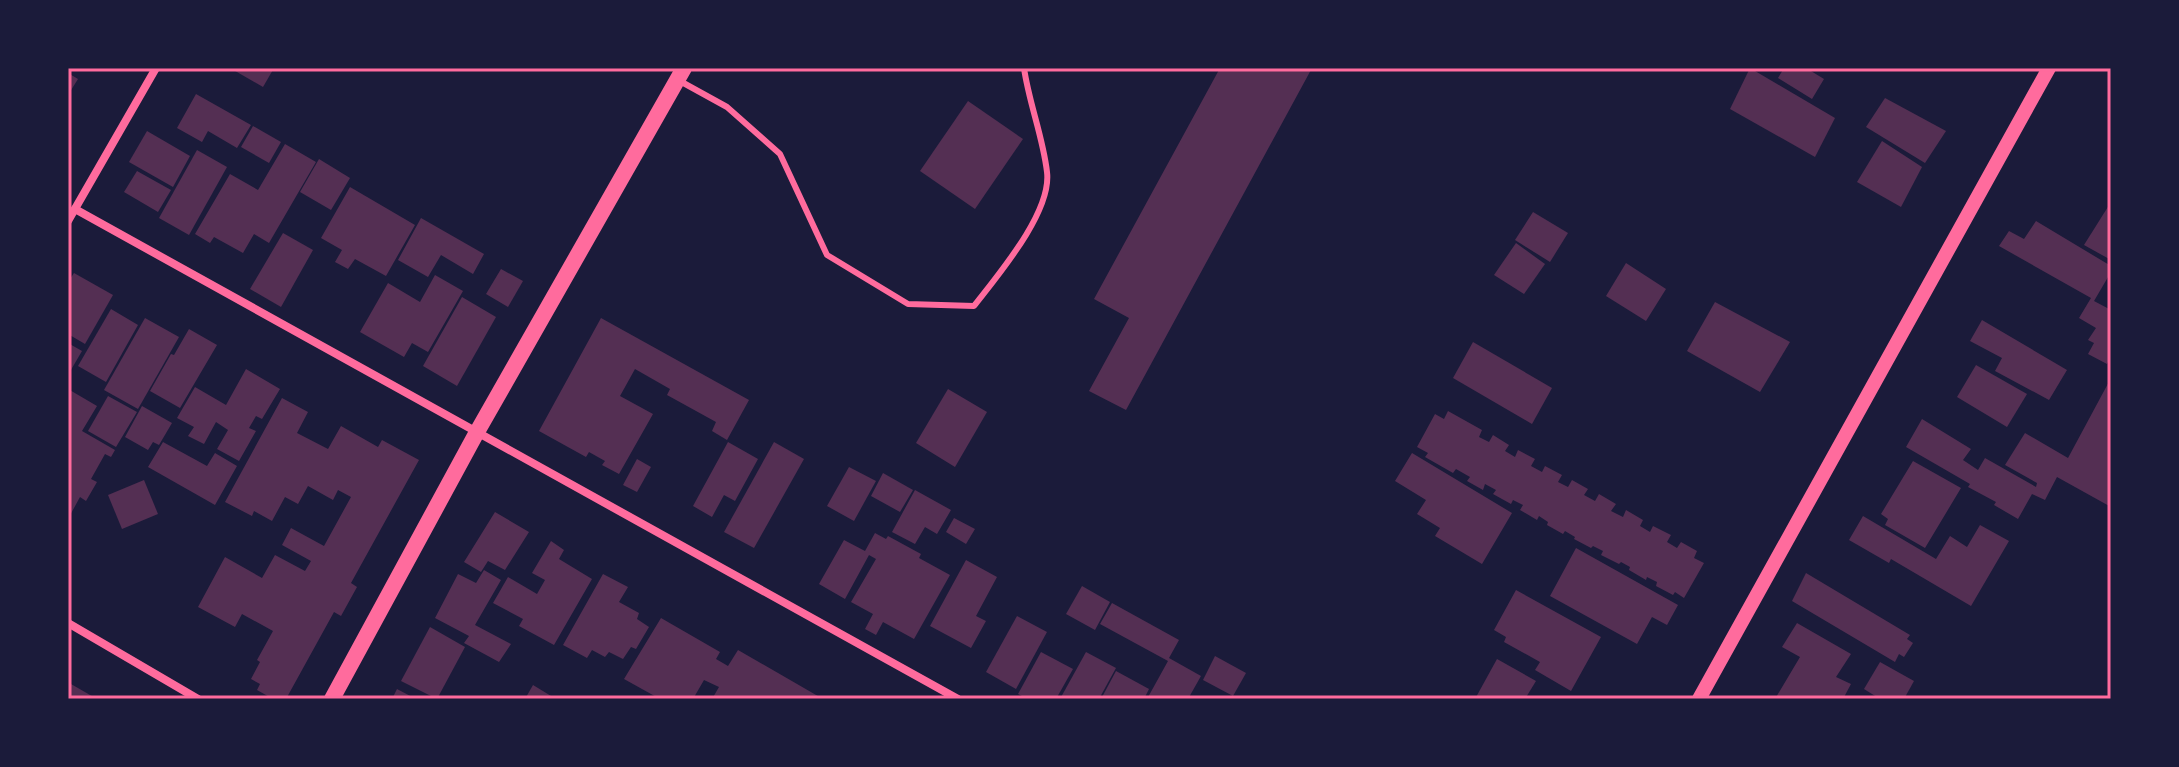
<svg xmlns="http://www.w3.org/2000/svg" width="2179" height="767" font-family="'Nunito Sans',sans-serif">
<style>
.building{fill:#542f53}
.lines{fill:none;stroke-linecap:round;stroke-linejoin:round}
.service{stroke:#ff6b9d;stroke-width:6}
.minor{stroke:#ff6b9d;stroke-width:8}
.tertiary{stroke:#ff6b9d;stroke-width:14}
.secondary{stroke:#ff6b9d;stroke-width:16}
.neatline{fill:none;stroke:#ff6b9d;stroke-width:3}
</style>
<rect width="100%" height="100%" fill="#1b1b3a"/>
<!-- building -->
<g class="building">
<path d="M230 68H274L263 87Z"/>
<path d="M1220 68H1312L1126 410 1089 391 1129 318 1094 299Z"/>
<path d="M1750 68 1835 118 1815 157 1730 109Z"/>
<path d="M1784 68H1806L1824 79 1812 99 1778 78Z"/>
<path d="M68 73 78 79 68 95Z"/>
<path d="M196 94 251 125 237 148 208 131 202 142 177 128Z"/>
<path d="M1885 98 1946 131 1925 163 1866 127Z"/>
<path d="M968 101 1023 139 975 209 920 171Z"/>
<path d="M253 126 281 142 269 163 241 147Z"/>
<path d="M147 131 190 156 173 187 129 162Z"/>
<path d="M1882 141 1922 167 1901 207 1857 182Z"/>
<path d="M285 144 316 162 269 243 254 234 243 253 214 237 210 243 195 234 230 174 258 190Z"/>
<path d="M197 150 227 167 189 235 159 218Z"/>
<path d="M319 159 350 178 331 210 300 192Z"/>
<path d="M137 171 171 190 158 212 124 192Z"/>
<path d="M350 187 415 225 386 276 355 259 348 269 335 262 342 250 321 238Z"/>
<path d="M2111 202V260L2084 245Z"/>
<path d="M1533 212 1568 233 1550 262 1515 240Z"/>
<path d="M421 218 484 254 473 274 441 255 428 277 398 260Z"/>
<path d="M2036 221 2111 266V272L2094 301 2111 310V356L2107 364 2088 354 2094 343 2088 340 2096 328 2079 318 2091 298 1999 246 2009 231 2024 239Z"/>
<path d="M283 233 313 250 281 307 250 289Z"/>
<path d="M1516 243 1545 264 1524 294 1494 275Z"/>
<path d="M1626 263 1666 289 1646 321 1606 296Z"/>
<path d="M501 269 523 281 508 307 486 294Z"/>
<path d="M74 273 113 295 85 344 68 334V282Z"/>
<path d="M435 275 463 291 428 352 412 343 404 357 360 332 388 283 420 302Z"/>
<path d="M462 297 496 317 457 386 423 366Z"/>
<path d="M1715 302 1790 342 1760 392 1687 351Z"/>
<path d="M111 309 138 325 106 382 78 366Z"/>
<path d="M145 318 179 337 138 409 104 390Z"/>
<path d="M601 318 749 400 727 440 712 431 716 422 667 395 670 389 635 369 620 396 653 414 619 474 602 465 605 461 589 452 586 457 539 431Z"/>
<path d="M1982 320 2067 370 2049 400 1995 371 2002 358 1970 341Z"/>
<path d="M189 329 217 345 180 408 150 391 171 354 174 355Z"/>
<path d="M1473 342 1552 388 1532 424 1453 378Z"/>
<path d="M68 343 82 351 68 375Z"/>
<path d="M1976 365 2027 394 2007 427 1957 397Z"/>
<path d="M246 369 280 389 262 419 256 416 249 428 256 431 239 461 217 449 228 430 216 422 204 444 188 436 194 427 177 418 195 387 226 405Z"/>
<path d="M2111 378V507L2057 477 2045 500 2032 494 2018 519 1994 505 1996 502 1968 487 1970 484 1906 447 1922 419 1971 449 1963 460 1978 470 1985 458 2036 487 2037 483 2005 465 2025 433 2068 458Z"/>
<path d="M68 389 97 406 82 431 115 450 111 457 105 454 91 479 97 482 86 501 80 497 68 519Z"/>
<path d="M948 389 987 412 955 467 916 443Z"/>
<path d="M108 396 137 412 116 447 88 431Z"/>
<path d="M282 398 308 412 297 433 328 449 341 426 378 447 382 440 419 460 351 583 357 587 341 616 334 612 286 699H273L257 690 260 684 251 679 260 662 257 660 273 631 242 614 235 627 198 607 225 557 262 578 275 555 305 571 311 561 282 545 291 528 324 546 351 497 338 490 333 500 308 486 298 504 285 497 272 521 254 511 252 516 225 502Z"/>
<path d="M142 406 172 423 159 445 153 442 148 450 125 437Z"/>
<path d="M1448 411 1482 430 1479 437 1489 442 1493 435 1509 445 1505 451 1515 457 1518 450 1535 459 1531 466 1542 472 1545 466 1562 475 1558 482 1568 487 1572 480 1588 489 1584 495 1595 501 1599 494 1616 504 1611 511 1623 517 1626 510 1643 520 1640 526 1650 532 1653 526 1671 535 1667 542 1677 548 1681 542 1697 551 1694 558 1704 563 1684 598 1675 592 1673 595 1656 586 1657 582 1647 577 1646 580 1629 570 1630 567 1621 562 1619 564 1601 555 1603 551 1593 546 1591 548 1574 539 1575 537 1565 531 1563 534 1547 525 1548 522 1539 516 1537 520 1520 510 1523 505 1513 500 1511 504 1493 494 1496 490 1485 484 1483 490 1467 481 1470 477 1456 469 1453 473 1425 457 1428 453 1417 447 1435 414 1444 419Z"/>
<path d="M163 442 207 466 215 453 237 466 215 505 148 467Z"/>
<path d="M728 442 758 459 735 501 724 495 712 517 693 506Z"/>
<path d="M774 442 804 459 754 548 724 532Z"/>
<path d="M1412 453 1512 513 1482 564 1435 536 1440 528 1417 514 1426 500 1395 481Z"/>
<path d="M637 459 651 467 637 492 623 485Z"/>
<path d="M1913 461 1961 488 1925 548 1885 525 1888 519 1881 514Z"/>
<path d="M849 467 876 481 854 521 827 506Z"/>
<path d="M883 473 913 490 900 512 871 496Z"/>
<path d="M144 480 158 514 122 529 108 495Z"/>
<path d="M915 490 951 510 937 534 925 527 915 544 892 532Z"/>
<path d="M495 512 529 532 505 570 488 561 481 572 464 562Z"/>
<path d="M1863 516 1936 559 1950 536 1967 547 1980 525 2009 541 1971 606 1891 559 1889 563 1849 540Z"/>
<path d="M954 518 975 529 966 544 946 532Z"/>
<path d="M875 533 886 539 888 536 921 554 919 558 950 575 914 639 883 622 876 635 865 629 873 614 851 602 876 559 869 555 845 599 819 584 844 540 865 551Z"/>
<path d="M551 541 564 550 559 559 592 579 554 645 519 626 523 619 493 603 508 577 537 594 545 580 532 573Z"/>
<path d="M1576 548 1678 605 1667 625 1652 617 1637 644 1550 596Z"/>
<path d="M966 560 997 577 976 616 986 621 971 648 930 626Z"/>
<path d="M484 570 501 580 475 625 511 644 499 662 464 643 469 636 435 618 458 574 476 583Z"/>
<path d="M1806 573 1910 635 1907 639 1913 643 1904 657 1899 654 1895 662 1792 601Z"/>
<path d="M603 574 628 587 619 602 639 613 637 619 649 627 636 649 631 647 623 659 609 652 605 657 592 650 587 658 563 645Z"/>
<path d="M1082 586 1110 602 1095 630 1066 614Z"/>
<path d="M1516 590 1601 637 1571 691 1535 670 1540 662 1504 642 1506 637 1494 630Z"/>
<path d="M1112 603 1179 640 1169 658 1201 676 1188 699H1147L1168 661 1100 624Z"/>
<path d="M1017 616 1047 632 1016 689 986 672Z"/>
<path d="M661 618 720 652 716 659 728 666 738 650 823 699H712L719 687 704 680 693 699H660L624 679Z"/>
<path d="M1797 623 1851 654 1836 677 1851 684 1843 699H1775L1800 657 1782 647Z"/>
<path d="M430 627 465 647 437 699 401 681Z"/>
<path d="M1041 652 1073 669 1056 699H1028L1018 694Z"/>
<path d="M1086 652 1116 668 1099 699H1060Z"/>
<path d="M1215 656 1246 673 1233 696 1203 680Z"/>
<path d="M1497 659 1536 681 1525 699H1475Z"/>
<path d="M1880 662 1914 681 1904 699H1880L1864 689Z"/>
<path d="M1116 671 1149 689 1144 699H1101Z"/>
<path d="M71 684 97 699H68V689Z"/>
<path d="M533 685 556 699H525Z"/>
<path d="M397 689 416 699H392Z"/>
</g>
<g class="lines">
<!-- service -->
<path class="service" d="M678 80 727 107 780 154 827 255 908 304 974 306C998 275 1052 212 1047 172 1043 137 1029 103 1024 68"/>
<!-- minor -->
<g class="minor">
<path d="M75 209 958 699"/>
<path d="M68 221 156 68"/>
<path d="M68 623 198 699"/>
</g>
<!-- tertiary -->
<path class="tertiary" d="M1699 699 2049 68"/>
<!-- secondary -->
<path class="secondary" d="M332 699 477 432 684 68"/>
</g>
<!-- border -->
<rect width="2179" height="767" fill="none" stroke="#1b1b3a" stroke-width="140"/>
<rect x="70" y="70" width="2039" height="627" class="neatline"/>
</svg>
